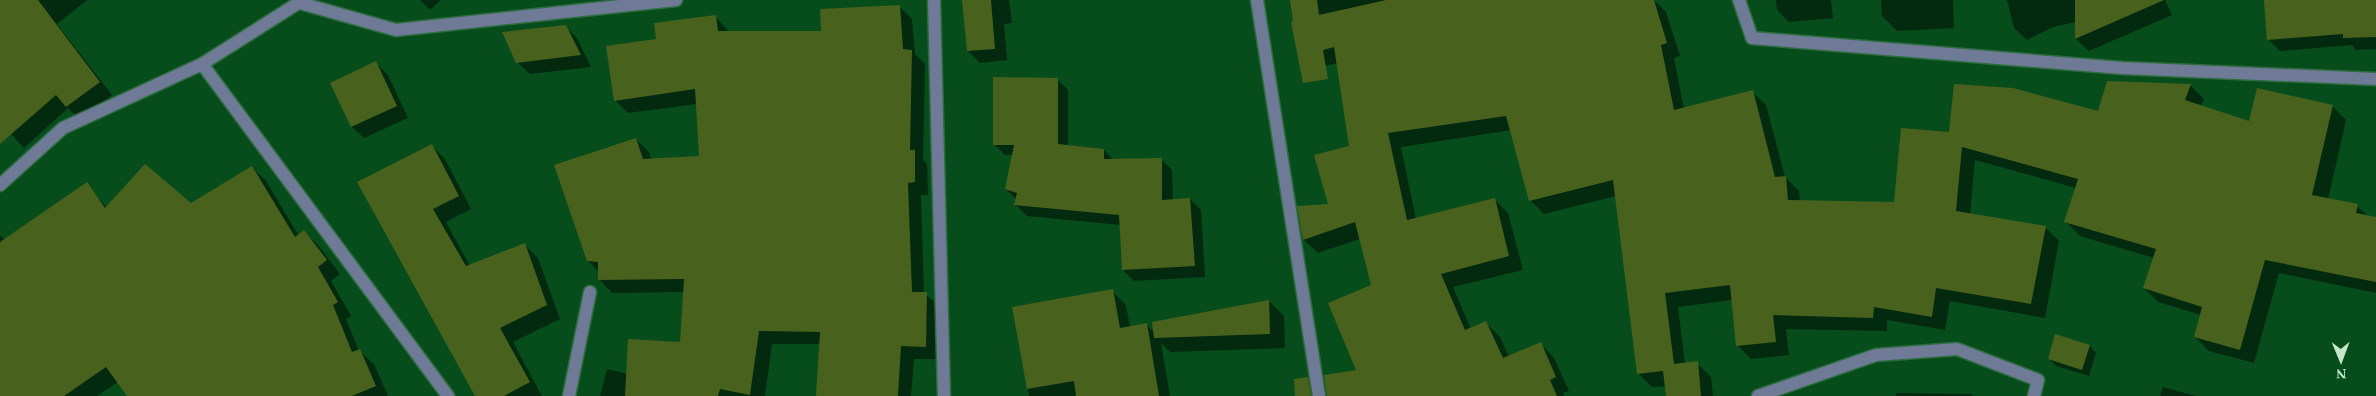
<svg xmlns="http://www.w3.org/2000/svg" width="2376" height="396" font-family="'Times New Roman',serif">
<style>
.shadow{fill:#0007}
.building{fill:#48621e}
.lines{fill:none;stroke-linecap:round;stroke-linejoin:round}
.minor-casing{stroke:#2d6c3f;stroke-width:15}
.minor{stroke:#6e7a96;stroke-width:12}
</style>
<rect width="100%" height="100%" fill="#074d1c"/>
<!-- shadow -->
<g class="shadow">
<path d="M0 0H87L57 24 112 95 80 120 68 108 24 148 0 122Z"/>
<path d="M420 0H441L430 10Z"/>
<path d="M964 0H1009L1012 23 1004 24 1007 60 980 63 968 51Z"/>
<path d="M1291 0H1654L1666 12 1680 56 1674 58 1684 109 1752 92 1766 105 1785 177 1799 191 1800 201 1895 203 1950 134 2099 113 2190 85 2204 99 2201 106 2250 123 2332 106 2346 120 2328 200 2357 206 2369 217 2376 218V293L2279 273 2254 363 2209 351 2195 337 2201 315 2158 302 2144 288 2154 258 2080 236 2066 222 2076 188 1975 160 1970 214 2045 227 2059 241 2045 318 1950 301 1945 330 1887 320V331L1786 329 1789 355 1751 359 1737 345 1732 300 1678 307 1685 364 1697 363 1711 377 1713 396H1667L1666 386 1652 387 1638 373 1616 196 1544 214 1530 200 1512 130 1401 147 1416 219 1494 199 1508 213 1523 270 1453 287 1471 329 1486 323 1500 337 1509 357 1541 344 1554 358 1569 391 1563 393 1564 396H1373L1372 286 1360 239 1318 253 1304 240 1329 205 1351 147 1338 63 1313 69 1295 22Z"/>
<path d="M1776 0H1831L1833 18 1789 22 1777 10Z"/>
<path d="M1881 0H1953L1954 28 1897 31 1882 16Z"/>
<path d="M2007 0H2165L2172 15 2089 51 2076 39V22L2053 27 2027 40 2014 28Z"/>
<path d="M2265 0H2376V49L2356 50 2352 45 2280 51 2268 39Z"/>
<path d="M899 6 912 19 915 54 925 64 923 160 927 164 928 195H921L924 293 939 306 938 359H914L911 396H817L821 344H772L765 396H600L607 369 627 374 682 344 685 292 612 293 599 279V272L588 261 636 139 649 152 652 160 701 157 697 104 628 113 615 100 657 40 715 16 729 32 822 33Z"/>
<path d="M565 26 577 38 591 67 530 74 517 62Z"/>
<path d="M376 63 388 75 408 118 364 138 352 127Z"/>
<path d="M1057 79 1068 90V146L1104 150 1114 160 1161 159 1172 170 1173 200 1190 199 1201 210 1205 277 1134 281 1123 270 1121 225 1027 216 1016 205 1017 200 1006 189 1013 155H1005L994 144Z"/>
<path d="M431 145 445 159 471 209 446 222 470 266 524 244 538 258 560 319 513 342 542 396H476L359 183Z"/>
<path d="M252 167 266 181 299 236 304 232 318 245 340 274 331 281 351 316 346 319 359 351 374 364 388 396H128L118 382 97 396H0V235L5 240 86 184 107 208 190 205Z"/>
<path d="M1112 291 1126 305 1130 327 1146 324 1155 333 1269 301 1284 316 1285 348 1170 352 1161 343 1170 396H1029L1014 308Z"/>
<path d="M2090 346 2096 353 2089 376 2056 366 2049 359Z"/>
<path d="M2163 387 2196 396H2160Z"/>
<path d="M1896 393 1971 394 1973 396H1896Z"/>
</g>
<!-- building -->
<g class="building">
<path d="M0 0H38L100 82 66 107 56 95 0 144Z"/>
<path d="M962 0H991L995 49 967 51Z"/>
<path d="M1290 0H1317L1319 15 1386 0H1654L1667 43 1661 45 1674 110 1753 90 1775 177 1786 176 1788 200 1894 202 1901 128 1949 132 1954 84 2013 88 2098 111 2107 81 2191 84 2185 100 2249 121 2257 88 2333 105 2312 195 2358 204 2356 213 2376 217V282L2265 260 2240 350 2194 337 2202 307 2143 288 2156 249 2064 222 2078 179 1962 147 1956 211 2046 226 2031 304 1936 288 1932 317 1874 307 1873 318 1773 315 1776 342 1736 346 1730 285 1665 293 1674 364 1698 361 1701 396H1666L1663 371 1637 374 1613 180 1529 201 1506 116 1388 133 1407 220 1495 198 1509 256 1441 274 1465 330 1486 321 1503 358 1541 342 1556 377 1550 380 1557 396H1327L1324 375 1356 370 1328 303 1371 285 1355 222 1303 240 1297 206 1328 204 1314 155 1349 146 1334 47 1323 50 1328 79 1303 83 1291 22 1293 21Z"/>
<path d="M2075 0H2164L2075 39Z"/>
<path d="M2264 0H2376V37L2343 38V34L2267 40Z"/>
<path d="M900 5 903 49 912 50 910 150H915V182L908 183 912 292H927L926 347 901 346 898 396H816L820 332 759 331 750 395 720 389 718 396H625L628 339 680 342 684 279 598 280V262L587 261 554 165 636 138 643 159 699 156 695 89 614 101 606 46 656 39 654 23 716 15 718 31H821L820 9Z"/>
<path d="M566 25 581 55 516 63 502 32Z"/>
<path d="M376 61 397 106 351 127 330 83Z"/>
<path d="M993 77 1058 78V144L1104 149V159L1162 158V200L1190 198 1195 266 1122 270 1119 215 1014 205 1017 193 1005 189 1014 145H993Z"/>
<path d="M432 144 459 196 433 209 466 266 525 243 547 305 500 328 530 382 504 396H475L357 182Z"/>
<path d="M145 164 191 203 252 166 295 237 304 230 327 260 318 267 338 302 333 305 352 352 360 349 376 386 352 396H127L106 367 64 396H0V242L87 182 105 208Z"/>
<path d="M1113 289 1120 328 1147 323 1159 396H1076L1074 381 1027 389 1012 307Z"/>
<path d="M1269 300 1270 334 1154 338 1152 322Z"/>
<path d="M2055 334 2090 345 2082 370 2048 359Z"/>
<path d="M1308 377 1311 396H1295L1294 379Z"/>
</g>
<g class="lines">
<defs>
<g id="minor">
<path d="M934 0 944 396"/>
<path d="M1257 0 1319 396"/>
<path d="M1739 0 1752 38 2122 68 2376 79"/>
<path d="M300 3 396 30 676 0"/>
<path d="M202 64 448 396"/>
<path d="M0 185 63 128 202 64 303 0"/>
<path d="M569 396 590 292"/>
<path d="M1758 396 1876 355 1957 349 2038 380 2034 396"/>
</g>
</defs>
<!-- minor casing -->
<use href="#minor" class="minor-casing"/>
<!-- minor -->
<use href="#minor" class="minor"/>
</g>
<!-- north arrow -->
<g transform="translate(2341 361) rotate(179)" stroke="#074d1c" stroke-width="4" paint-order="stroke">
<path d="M0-4L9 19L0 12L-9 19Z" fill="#c6e6c9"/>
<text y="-8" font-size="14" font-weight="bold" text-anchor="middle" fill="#c6e6c9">N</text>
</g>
</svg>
